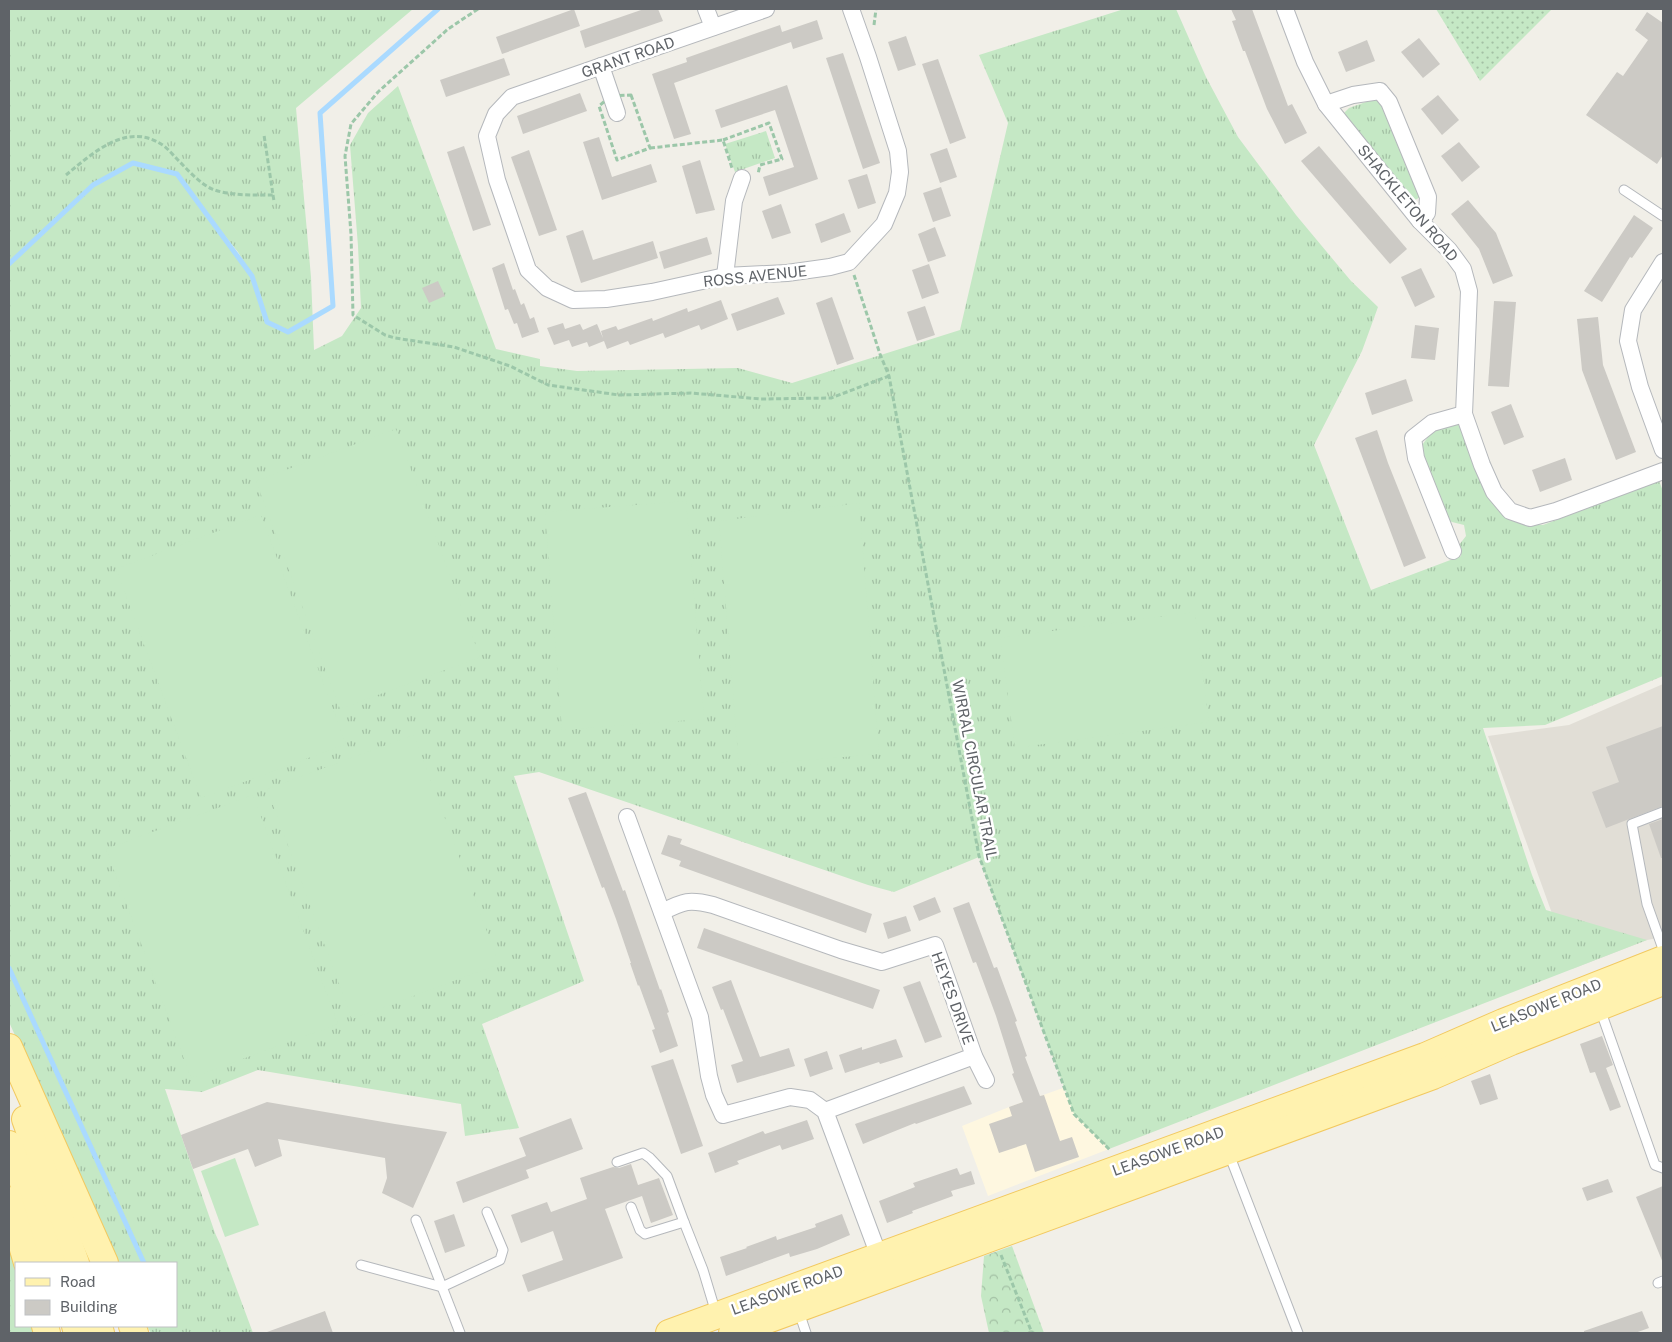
<svg xmlns="http://www.w3.org/2000/svg" width="1672" height="1342" font-family="'Public Sans',sans-serif">
<style>
.commercial{fill:#fef7e0}
.education{fill:#e1ded6}
.grass{fill:url(#grass-tufts);fill-rule:evenodd}
.forest{fill:url(#forest-crowns)}
.garden{fill:url(#garden-dots)}
.pitch{fill:#c5e8c5}
.lines{fill:none;stroke-linecap:round;stroke-linejoin:round}
.stream{stroke:#aadaff;stroke-width:5}
.building{fill:#cccac5}
.service-casing{stroke:#b5b8bc;stroke-width:11}
.minor-casing{stroke:#b5b8bc;stroke-width:18}
.primary-casing{stroke:#f2c960;stroke-width:28}
.path{stroke:#9cc7a9;stroke-width:3;stroke-dasharray:5 2.5;stroke-linecap:butt}
.service{stroke:#fff;stroke-width:9}
.minor{stroke:#fff;stroke-width:16}
.primary{stroke:#fff2af;stroke-width:26}
.labels{text-anchor:middle;dominant-baseline:central;stroke-width:5;stroke-linejoin:round;paint-order:stroke}
.street-label{font-size:15px;fill:#5f6368;stroke:#fff}
</style>
<defs>
<pattern id="grass-tufts" width="24" height="20" patternUnits="userSpaceOnUse" patternTransform="scale(1.25)"><rect width="24" height="20" fill="#c5e8c5"/><path d="M3 7l-1-3M5 7V3M7 7l1-3M15 17l-1-3M17 17v-4M19 17l1-3" fill="none" stroke="#a3c0a4"/></pattern>
<pattern id="forest-crowns" width="20" height="18" patternUnits="userSpaceOnUse" patternTransform="scale(1.25)"><rect width="20" height="18" fill="#c5e8c5"/><path d="M2 6a3 3 0 1 1 6 0M12 15a3 3 0 1 1 6 0" fill="none" stroke="#a3c0a4"/></pattern>
<pattern id="garden-dots" width="8" height="8" patternUnits="userSpaceOnUse" patternTransform="scale(1.25)"><rect width="8" height="8" fill="#c5e8c5"/><path d="M2 2h.1M6 6h.1" fill="none" stroke="#a3c0a4" stroke-width="1.8" stroke-linecap="round"/></pattern>
</defs>
<rect width="100%" height="100%" fill="#f1efe8"/>
<!-- commercial -->
<path class="commercial" d="M1063 1088 1075 1114 1109 1149 988 1196 962 1126 1009 1107Z"/>
<!-- education -->
<path class="education" d="M1663 684V937L1647 940 1572 969 1488 736 1569 725Z"/>
<!-- grass -->
<g class="grass">
<path d="M9 9H413L296 108 311 277 314 350 342 336 361 308 358 246 350 145 368 113 398 86 496 349 540 359V366L577 371 738 368 792 383 960 330 1008 123 979 55 1124 9H1176L1206 77 1238 137 1296 215 1351 281 1378 307 1362 351 1314 445 1371 590 1461 556 1459 545 1466 536 1464 525 1452 522 1444 518 1420 448 1433 430 1459 422 1485 487 1496 508 1515 522 1543 525 1659 481 1663 491V676L1545 725 1483 728 1532 875 1546 910 1647 940 1109 1149 1074 1114 979 857 894 892 868 885 539 772 514 776 584 981 482 1024 519 1128 465 1136 461 1104 258 1070 202 1092 165 1089 215 1233 220 1244 253 1333H151L147 1326H176V1263H117L9 1022ZM190 193 238 252 249 271H248Z"/>
<path d="M1377 98 1383 106 1422 196 1415 200 1408 194 1343 114 1349 108Z"/>
<path d="M766 131 775 158 735 172 725 144Z"/>
<path d="M9 1235 16 1263V1326H34L36 1333H10L9 1329Z"/>
</g>
<!-- forest -->
<path class="forest" d="M1012 1246 1040 1322 1044 1333H989L981 1296 984 1256Z"/>
<!-- garden -->
<path class="garden" d="M1436 9H1552L1480 81Z"/>
<!-- pitch -->
<g class="pitch">
<path d="M396 429 480 657 340 709 256 481Z"/>
<path d="M686 501 704 719 562 730 545 512Z"/>
<path d="M859 503 879 754 739 766 719 521Z"/>
<path d="M261 515 346 744 201 798 116 569Z"/>
<path d="M1195 612 1209 722 1015 748 1000 638Z"/>
<path d="M414 735 499 964 352 1019 267 789Z"/>
<path d="M253 795 338 1024 191 1078 106 849Z"/>
<path d="M235 1158 259 1225 225 1237 201 1171Z"/>
</g>
<g class="lines">
<!-- stream -->
<g class="stream">
<path d="M9 264 93 185 133 163 177 174 252 276 267 322 288 332 333 306 320 113 438 9"/>
<path d="M9 968 144 1263"/>
</g>
</g>
<!-- building -->
<g class="building">
<path d="M574 9 580 26 502 54 496 37Z"/>
<path d="M644 9H658L663 21 585 48 580 31Z"/>
<path d="M1231 9H1252L1288 106 1292 104 1307 133 1285 144 1267 109 1245 51H1243L1232 21 1236 20Z"/>
<path d="M1647 12 1663 23V155L1657 164 1586 115 1617 72 1623 76 1648 40 1635 30Z"/>
<path d="M817 20 823 39 793 49 791 42 674 83 691 134 674 139 652 74 687 62 686 58 780 25 782 32Z"/>
<path d="M906 36 916 65 898 71 888 42Z"/>
<path d="M1419 38 1440 64 1423 78 1401 52Z"/>
<path d="M1367 40 1375 61 1346 72 1338 52Z"/>
<path d="M843 53 880 163 863 169 826 58Z"/>
<path d="M504 58 510 75 446 97 440 80Z"/>
<path d="M938 59 966 138 950 144 922 64Z"/>
<path d="M787 85 818 179 769 196 763 177 794 167 775 110 721 128 715 110Z"/>
<path d="M580 93 587 111 523 134 517 116Z"/>
<path d="M1438 95 1459 120 1442 135 1421 109Z"/>
<path d="M599 137 612 177 651 164 657 182 602 200 583 142Z"/>
<path d="M1459 142 1480 167 1462 182 1441 156Z"/>
<path d="M464 146 491 225 473 231 447 152Z"/>
<path d="M1319 146 1407 249 1390 264 1301 161Z"/>
<path d="M947 148 957 177 940 183 930 154Z"/>
<path d="M529 150 557 230 539 236 511 157Z"/>
<path d="M700 160 715 210 696 214 682 166Z"/>
<path d="M867 174 876 203 858 209 848 180Z"/>
<path d="M941 187 951 216 933 222 923 193Z"/>
<path d="M1468 200 1496 233 1513 276 1493 284 1479 249 1451 214Z"/>
<path d="M781 204 791 233 772 239 762 211Z"/>
<path d="M844 213 851 232 821 243 815 224Z"/>
<path d="M1634 215 1653 228 1632 258 1630 257 1602 302 1584 291Z"/>
<path d="M935 227 946 256 928 262 918 234Z"/>
<path d="M583 230 593 260 653 241 658 258 581 283 566 236Z"/>
<path d="M707 237 712 254 664 269 659 252Z"/>
<path d="M504 263 513 290 515 289 521 305 524 303 530 319 534 317 539 332 522 338 517 323 514 324 508 309 505 310 492 268Z"/>
<path d="M929 264 939 293 922 299 912 270Z"/>
<path d="M1421 268 1435 297 1415 307 1401 277Z"/>
<path d="M438 281 445 296 429 303 422 288Z"/>
<path d="M778 297 785 314 737 331 731 314Z"/>
<path d="M832 297 854 359 837 365 816 303Z"/>
<path d="M721 300 728 319 701 330 699 325 665 338 663 333 630 345 628 341 607 349 604 341 589 347 587 342 572 347 569 340 554 345 547 328 563 323 565 329 580 324 583 330 597 324 603 338 601 331 616 326 618 330 652 318 653 321 687 308 688 312Z"/>
<path d="M1494 301 1516 302 1509 387 1488 386Z"/>
<path d="M925 306 935 335 917 341 907 312Z"/>
<path d="M1598 317 1603 365 1636 452 1616 460 1582 370 1577 319Z"/>
<path d="M1415 325 1439 328 1435 360 1411 358Z"/>
<path d="M1406 379 1413 401 1372 415 1365 393Z"/>
<path d="M1511 404 1524 437 1504 445 1491 412Z"/>
<path d="M1377 430 1388 463 1426 558 1404 567 1355 438Z"/>
<path d="M1565 458 1572 480 1540 492 1532 470Z"/>
<path d="M1663 726V806L1606 828 1592 792 1619 782 1606 747Z"/>
<path d="M586 792 623 891 625 890 660 990 661 989 669 1012 667 1013 678 1046 660 1053 652 1030 655 1029 639 985 638 986 630 963H631L616 919 604 887 602 888 568 798Z"/>
<path d="M1663 819V858H1661L1649 824Z"/>
<path d="M668 835 682 839 680 844 872 914 866 933 679 866 681 861 661 854Z"/>
<path d="M935 897 941 912 919 921 913 906Z"/>
<path d="M969 902 994 968 997 967 1017 1021 1015 1022 1027 1056 1025 1057 1040 1096 1044 1095 1060 1141 1072 1137 1079 1157 1035 1172 1026 1144 999 1153 989 1124 1012 1116 1009 1107 1023 1102 1012 1074 1014 1073 996 1016 976 962 973 963 953 908Z"/>
<path d="M906 916 911 931 888 939 883 923Z"/>
<path d="M704 928 801 963 880 990 873 1009 697 948Z"/>
<path d="M731 980 760 1057 789 1048 795 1066 737 1083 731 1065 743 1061 723 1009 721 1010 712 987Z"/>
<path d="M920 981 942 1037 925 1043 903 987Z"/>
<path d="M1602 1036 1613 1065 1606 1068 1621 1107 1610 1111 1595 1072 1590 1073 1580 1044Z"/>
<path d="M896 1039 903 1057 880 1064 879 1062 845 1073 839 1055 862 1047V1050Z"/>
<path d="M827 1051 833 1069 810 1077 804 1059Z"/>
<path d="M673 1059 703 1146 681 1154 651 1066Z"/>
<path d="M1490 1074 1498 1099 1480 1105 1471 1081Z"/>
<path d="M964 1086 972 1104 916 1124 915 1123 863 1144 855 1124Z"/>
<path d="M267 1102 395 1124 447 1132 413 1208 382 1193 387 1178 385 1158 278 1139 282 1156 255 1167 248 1149 193 1169 181 1135Z"/>
<path d="M571 1118 583 1149 526 1170 529 1178 463 1203 456 1182 526 1156 519 1138Z"/>
<path d="M807 1120 814 1139 782 1150 780 1145 737 1161 739 1164 715 1173 708 1153 763 1131 765 1134Z"/>
<path d="M631 1164 638 1185 659 1178 673 1215 651 1223 642 1196 605 1209 623 1258 528 1292 522 1275 563 1260 553 1231 521 1243 511 1215 547 1202 551 1212 587 1199 580 1178 613 1167 619 1168Z"/>
<path d="M957 1168 960 1175 971 1171 975 1184 951 1191 953 1196 912 1211 913 1213 887 1223 879 1201 915 1187 913 1183Z"/>
<path d="M1608 1179 1613 1192 1587 1201 1582 1188Z"/>
<path d="M1663 1186V1263L1636 1197Z"/>
<path d="M454 1214 465 1246 445 1253 434 1221Z"/>
<path d="M842 1214 850 1235 817 1249 790 1257 789 1253 726 1276 720 1257 747 1248 746 1247 776 1236 777 1240 816 1227 815 1224Z"/>
<path d="M325 1311 333 1333H268L267 1332Z"/>
<path d="M1642 1311 1649 1328 1635 1333H1584V1331Z"/>
</g>
<g class="lines">
<defs>
<g id="service">
<path d="M1624 190 1663 216"/>
<path d="M1663 812 1632 824 1647 904 1663 949"/>
<path d="M1600 1009 1655 1165 1663 1168"/>
<path d="M1229 1154 1298 1333"/>
<path d="M617 1162 643 1153 650 1158 667 1176 684 1222"/>
<path d="M631 1207 640 1230 645 1234 684 1222 703 1270 716 1313"/>
<path d="M416 1220 460 1333"/>
<path d="M361 1265 442 1287 500 1260 503 1250 487 1212"/>
<path d="M1658 1283 1663 1281"/>
<path d="M799 1312 806 1333"/>
</g>
<g id="minor">
<path d="M706 9 713 27"/>
<path d="M766 9 512 97 496 114 487 136 497 180 528 270 547 288 573 300 606 299 652 292 725 276 787 273 830 267 849 262 884 224 897 193 900 172 898 151 868 57 851 9"/>
<path d="M1285 9 1305 62 1326 104 1420 221 1449 250 1463 269 1469 291 1464 414 1482 465 1494 492 1510 511 1530 518 1556 511 1663 471"/>
<path d="M601 66 617 113"/>
<path d="M1326 104 1353 95 1380 91 1389 102 1428 197 1427 213 1420 221"/>
<path d="M1663 262 1633 310 1628 341 1640 387 1663 450"/>
<path d="M725 276 734 201 742 178"/>
<path d="M1453 551 1416 458 1413 438 1432 423 1464 414"/>
<path d="M627 817 700 1017 709 1076 714 1095 723 1115 790 1097 810 1100 825 1111 882 1264"/>
<path d="M662 912C684 901 689 899 713 905L841 950 882 962 935 945 974 1056 986 1080"/>
<path d="M825 1111 974 1056"/>
</g>
<g id="primary">
<path d="M9 1047 105 1263"/>
<path d="M25 1119 76 1263"/>
<path d="M9 1144 52 1263"/>
<path d="M9 1200 27 1263"/>
<path d="M45 1326 47 1333"/>
<path d="M75 1326 77 1333"/>
<path d="M99 1326 101 1333"/>
<path d="M132 1326 135 1333"/>
<path d="M669 1333 1425 1056 1503 1022 1663 959"/>
<path d="M732 1333 1433 1076 1511 1042 1663 982"/>
</g>
</defs>
<!-- service casing -->
<use href="#service" class="service-casing"/>
<!-- minor casing -->
<use href="#minor" class="minor-casing"/>
<!-- primary casing -->
<use href="#primary" class="primary-casing"/>
<!-- path -->
<g class="path">
<path d="M478 9 448 29 378 92 351 124 345 156 351 234 353 315 385 335 395 338 454 347 510 366 548 385 619 395 691 393 761 399 831 398 889 376"/>
<path d="M874 25 876 9"/>
<path d="M631 95 650 148 617 160 599 106 611 96Z"/>
<path d="M723 140 769 123 782 159 760 165 758 174"/>
<path d="M650 148 723 140 732 168"/>
<path d="M66 175C93 153 128 120 164 146 169 150 173 155 177 159 188 170 199 183 212 189 230 196 254 195 273 195L264 135"/>
<path d="M273 195 274 201"/>
<path d="M854 275 880 354 889 376 979 856 1074 1114 1110 1150"/>
<path d="M1001 1255 1032 1333"/>
</g>
<!-- service -->
<use href="#service" class="service"/>
<!-- minor -->
<use href="#minor" class="minor"/>
<!-- primary -->
<use href="#primary" class="primary"/>
</g>
<g class="labels">
<!-- street labels -->
<g class="street-label">
<text transform="translate(628 57) rotate(-19)">GRANT ROAD</text>
<text transform="translate(1408 203) rotate(50)">SHACKLETON ROAD</text>
<text transform="translate(755 276) rotate(-6)">ROSS AVENUE</text>
<text transform="translate(975 770) rotate(79)">WIRRAL CIRCULAR TRAIL</text>
<text transform="translate(953 998) rotate(70)">HEYES DRIVE</text>
<text transform="translate(1546 1005) rotate(-22)">LEASOWE ROAD</text>
<text transform="translate(1168 1151) rotate(-20)">LEASOWE ROAD</text>
<text transform="translate(787 1290) rotate(-20)">LEASOWE ROAD</text>
</g>
</g>
<!-- border -->
<rect width="1672" height="1342" fill="none" stroke="#5f6368" stroke-width="20"/>
<!-- legend -->
<rect x="15" y="1262" width="162" height="65" fill="#ffffff" stroke="#bfc1c3"/>
<rect x="25" y="1278" width="25" height="8" fill="#fff2af" stroke="#bfc1c3"/>
<text x="60" y="1287" font-size="15" fill="#5f6368">Road</text>
<rect x="25" y="1300" width="25" height="15" fill="#cccac5" stroke="#bfc1c3"/>
<text x="60" y="1312" font-size="15" fill="#5f6368">Building</text>
</svg>
